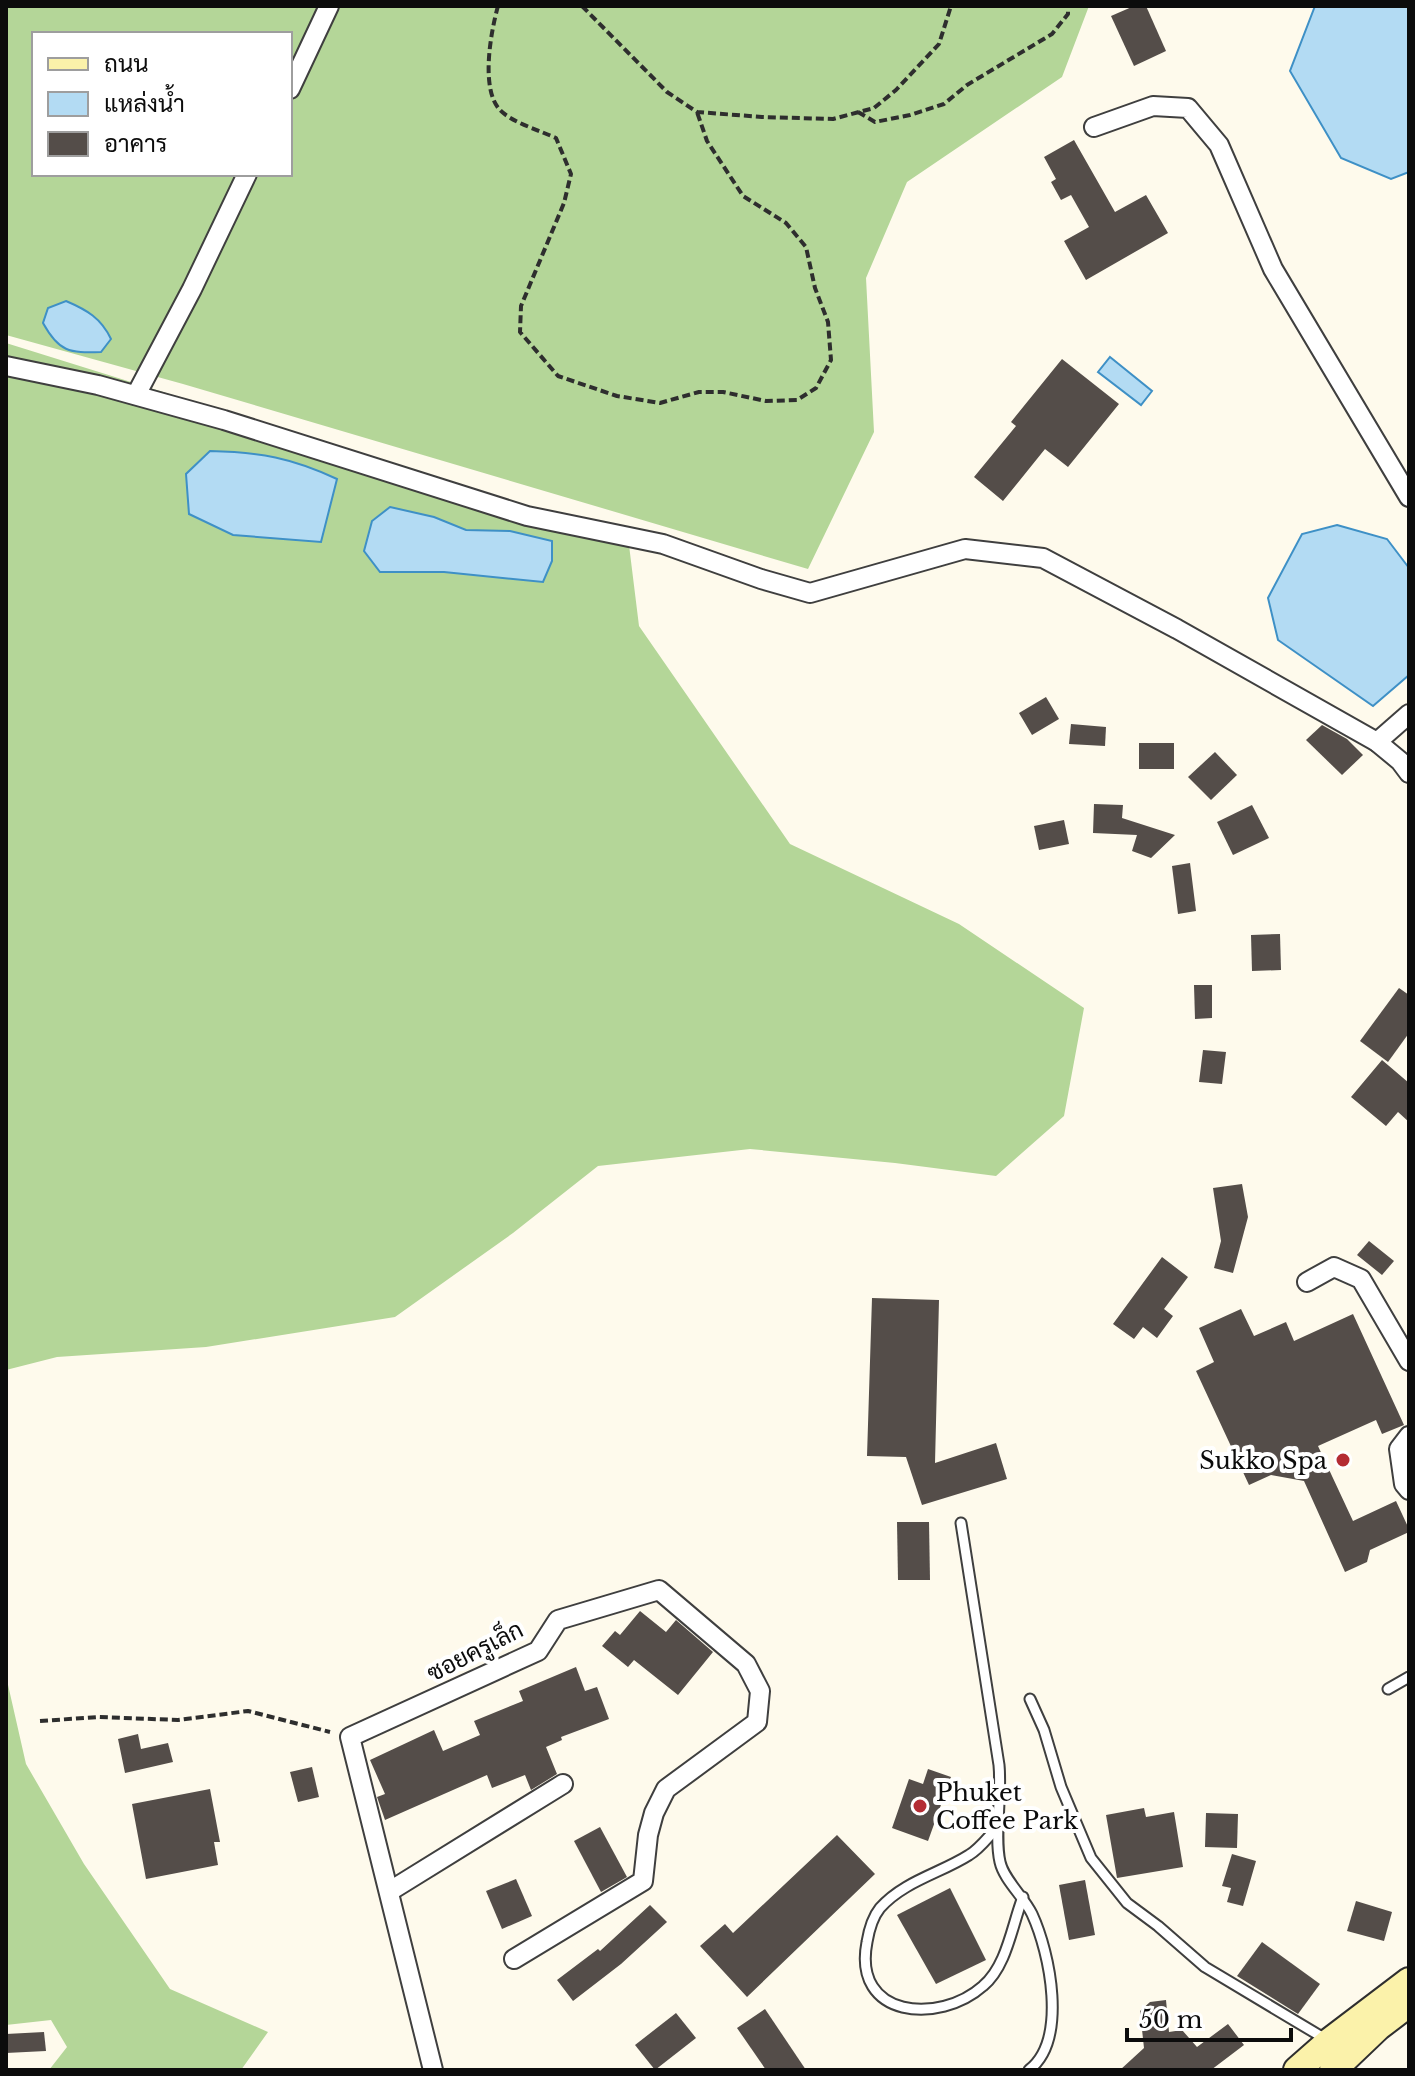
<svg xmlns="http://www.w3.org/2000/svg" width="1415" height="2076" font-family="'Libre Baskerville',Sarabun,serif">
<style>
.forest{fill:#b4d698;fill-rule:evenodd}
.water{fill:#b3dbf3;stroke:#3e90c6;stroke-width:2}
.building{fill:#544d49}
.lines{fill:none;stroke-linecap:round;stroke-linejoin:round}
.lane-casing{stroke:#3f3f3f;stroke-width:13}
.street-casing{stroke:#3f3f3f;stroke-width:22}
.secondary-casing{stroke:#2e2e2e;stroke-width:30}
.path{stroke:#2e2e2e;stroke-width:4;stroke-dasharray:8 4;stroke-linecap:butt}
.lane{stroke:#fff;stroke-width:9}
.street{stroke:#fff;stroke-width:18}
.secondary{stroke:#fbf2aa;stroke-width:26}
.poi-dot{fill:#b42c33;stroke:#fff;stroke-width:3}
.labels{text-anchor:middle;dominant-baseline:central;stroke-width:8;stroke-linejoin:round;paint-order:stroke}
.poi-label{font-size:24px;fill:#0c0c0c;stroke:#fff;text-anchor:end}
.street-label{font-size:24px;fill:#0c0c0c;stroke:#fff}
</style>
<rect width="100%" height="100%" fill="#fefaec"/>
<!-- forest -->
<g class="forest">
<path d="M6 6H1089L1062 77 907 182 866 278 874 432 808 569 183 384 6 335ZM34 34H290V174H34Z"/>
<path d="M6 343 628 537 639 626 790 844 959 924 1084 1008 1064 1116 996 1176 895 1163 750 1149 598 1166 513 1233 395 1317 206 1347 57 1357 6 1370Z"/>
<path d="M6 1676 26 1764 84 1864 170 1989 268 2032 241 2070H49L67 2047 51 2020 6 2025Z"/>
</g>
<!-- water -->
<g class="water">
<path d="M1315 6H1409V172L1391 179 1341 158 1290 71Z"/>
<path d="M66 301C87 310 101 318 111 339L101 352C69 353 59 352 43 323L48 308Z"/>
<path d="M1110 357 1152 391 1141 405 1098 372Z"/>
<path d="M210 451C260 452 292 458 337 479L321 542 233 535 189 514 186 474Z"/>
<path d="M390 507 434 517 466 530 510 531 552 541V561L543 582 444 572H380L364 551 372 521Z"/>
<path d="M1337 525 1387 539 1409 568V675L1373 706 1278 640 1268 598 1302 534Z"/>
</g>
<!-- building -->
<g class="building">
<path d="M1134 6H1146L1166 51 1134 66 1111 16Z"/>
<path d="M1074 140 1115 212 1146 195 1168 233 1086 280 1064 241 1089 227 1071 195 1061 200 1051 182 1056 179 1044 157Z"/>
<path d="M1062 359 1119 404 1068 467 1045 449 1003 501 974 477 1016 426 1011 422Z"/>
<path d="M1046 697 1059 719 1032 735 1019 713Z"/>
<path d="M1071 724 1106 727 1105 746 1069 744Z"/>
<path d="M1322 725 1347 739 1363 755 1342 775 1306 740Z"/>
<rect x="1139" y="743" width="35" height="26"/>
<path d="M1215 752 1237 775 1211 800 1188 777Z"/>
<path d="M1094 804 1123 805 1122 818 1175 835 1151 858 1132 851 1137 835 1093 833Z"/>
<path d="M1252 805 1269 838 1233 855 1217 822Z"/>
<path d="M1064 820 1069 844 1039 850 1034 826Z"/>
<path d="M1190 863 1196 911 1178 914 1172 866Z"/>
<path d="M1280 934 1281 970 1252 971 1251 935Z"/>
<path d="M1194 985H1212V1018L1195 1019Z"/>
<path d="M1399 988 1409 995V1033L1388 1062 1360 1041Z"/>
<path d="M1203 1050 1226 1052 1222 1084 1199 1082Z"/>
<path d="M1382 1060 1409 1083V1122L1398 1112 1386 1126 1351 1097Z"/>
<path d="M1242 1184 1248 1217 1233 1273 1214 1268 1221 1241 1213 1188Z"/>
<path d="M1369 1241 1394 1261 1382 1275 1357 1255Z"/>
<path d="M1162 1257 1188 1277 1164 1309 1173 1316 1157 1338 1143 1327 1134 1339 1113 1324Z"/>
<path d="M872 1298 939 1300 935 1463 996 1443 1007 1479 922 1505 906 1457 867 1456Z"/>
<path d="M1241 1309 1254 1336 1286 1322 1294 1341 1353 1314 1404 1425 1382 1434 1376 1420 1318 1446 1353 1521 1396 1501 1409 1529V1532L1370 1550 1367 1562 1345 1572 1304 1481 1271 1475 1249 1485 1196 1371 1214 1362 1199 1328Z"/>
<path d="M897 1522H929L930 1580H898Z"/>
<path d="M640 1611 666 1632 676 1620 713 1652 678 1695 634 1660 628 1667 602 1646 615 1631 620 1635Z"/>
<path d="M576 1667 585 1691 597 1687 609 1719 561 1737 562 1740 546 1747 557 1774 531 1790 525 1775 492 1788 487 1775 385 1820 377 1797 385 1794 370 1760 434 1730 443 1751 480 1735 474 1721 523 1701 519 1691Z"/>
<path d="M138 1734 141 1749 168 1743 173 1762 125 1773 118 1739Z"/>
<path d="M312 1767 319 1797 298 1802 290 1772Z"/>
<path d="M928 1769 951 1777 928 1841 892 1828 909 1779 923 1784Z"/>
<path d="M210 1789 220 1842H214L218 1865 146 1879 132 1804Z"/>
<path d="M1144 1808 1146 1817 1174 1812 1183 1867 1117 1878 1106 1815Z"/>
<path d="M1206 1813 1238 1814 1237 1848 1205 1847Z"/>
<path d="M600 1827 627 1877 601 1892 574 1841Z"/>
<path d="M837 1835 875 1874 747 1997 700 1946 725 1924 733 1933Z"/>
<path d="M1232 1854 1256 1861 1243 1906 1227 1902 1231 1888 1222 1886Z"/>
<path d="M516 1879 532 1916 502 1929 486 1891Z"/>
<path d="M1085 1880 1095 1935 1069 1940 1059 1885Z"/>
<path d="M950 1888 986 1960 936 1984 897 1915Z"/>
<path d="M1356 1901 1392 1912 1384 1941 1347 1931Z"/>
<path d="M650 1905 667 1922 621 1964 573 2001 557 1980 598 1949 600 1951Z"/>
<path d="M1262 1942 1320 1984 1298 2014 1237 1976Z"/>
<path d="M1166 2000 1169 2032 1182 2030 1197 2047 1228 2024 1244 2045 1211 2070H1120L1144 2048 1140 2011 1150 2002Z"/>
<path d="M765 2009 806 2070H766L737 2028Z"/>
<path d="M676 2013 696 2038 655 2070 635 2045Z"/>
<path d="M44 2032 46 2051 6 2053V2034Z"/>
</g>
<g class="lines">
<defs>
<g id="lane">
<path d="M961 1523 999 1765C1002 1795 994 1836 1000 1862 1004 1880 1024 1897 1032 1914 1050 1953 1068 2040 1029 2070"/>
<path d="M1388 1689 1409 1677"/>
<path d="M1030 1699 1044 1730 1061 1787 1091 1858 1127 1903 1158 1926 1205 1967 1327 2040"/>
<path d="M1000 1825C990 1834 981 1848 969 1855 941 1873 904 1881 880 1908 872 1918 869 1930 867 1942 852 2018 939 2025 983 1986 1007 1966 1012 1925 1023 1897"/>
</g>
<g id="street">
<path d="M290 89 329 6"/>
<path d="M1094 127 1153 106 1188 108 1219 145 1273 269 1409 497"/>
<path d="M6 366 98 385 224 420 527 516 663 544 761 579 810 593 965 549 1043 558 1177 629 1377 742 1400 761 1409 773"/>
<path d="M136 395 192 289 247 174"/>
<path d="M1377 742 1409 714"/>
<path d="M1307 1282 1334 1267 1361 1279 1409 1361"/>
<path d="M1409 1436 1399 1449 1404 1484 1409 1490"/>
<path d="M390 1891 563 1784"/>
<path d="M433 2070 350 1737 538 1651 558 1620 659 1590 746 1664 760 1691 757 1722 666 1789 654 1813 648 1835 643 1881 514 1959"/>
</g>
<g id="secondary">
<path d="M1297 2070 1330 2041 1409 1981"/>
<path d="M1333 2070 1378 2027 1403 2008"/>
</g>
</defs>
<!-- lane casing -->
<use href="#lane" class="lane-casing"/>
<!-- street casing -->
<use href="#street" class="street-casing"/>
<!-- secondary casing -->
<use href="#secondary" class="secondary-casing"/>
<!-- path -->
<g class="path">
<path d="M498 6C491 31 480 89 500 110 511 122 541 131 556 138L571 174 564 203 521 306 520 332 558 376 617 396 660 403 699 392H723L766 401 797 400 816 388 831 360 828 322 815 288 806 247 786 223 743 196 707 141 697 112"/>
<path d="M582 6 667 92 697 112 762 117 833 119 874 108 896 90 939 44 951 6"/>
<path d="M858 112 875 122 910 115 944 104 967 85 1052 34 1068 14V6"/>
<path d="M40 1721 99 1717 178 1720 248 1711 330 1732"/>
</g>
<!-- lane -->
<use href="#lane" class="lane"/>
<!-- street -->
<use href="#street" class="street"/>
<!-- secondary -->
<use href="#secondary" class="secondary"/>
</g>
<!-- markers -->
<g class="poi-dot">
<circle cx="1343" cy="1460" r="8"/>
<circle cx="920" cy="1806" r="8"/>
</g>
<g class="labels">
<!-- poi labels -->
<g class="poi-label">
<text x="1327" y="1460">Sukko Spa</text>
<text x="936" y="1792" text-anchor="start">Phuket<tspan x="936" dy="28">Coffee Park</tspan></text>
</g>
<!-- street labels -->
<g class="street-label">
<text transform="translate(475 1651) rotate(-27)">ซอยครูเล็ก</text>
</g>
</g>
<!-- border -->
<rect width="1415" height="2076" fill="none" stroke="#0c0c0c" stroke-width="16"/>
<!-- legend -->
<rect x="32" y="32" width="260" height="144" fill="#ffffff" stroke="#9e9e9e" stroke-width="2"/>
<rect x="48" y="58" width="40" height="12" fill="#fbf2aa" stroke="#9e9e9e" stroke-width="2"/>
<text x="104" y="72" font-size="24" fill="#0c0c0c">ถนน</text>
<rect x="48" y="92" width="40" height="24" fill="#b3dbf3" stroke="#9e9e9e" stroke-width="2"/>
<text x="104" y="112" font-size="24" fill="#0c0c0c">แหล่งน้ำ</text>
<rect x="48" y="132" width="40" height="24" fill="#544d49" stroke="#9e9e9e" stroke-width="2"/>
<text x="104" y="152" font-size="24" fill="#0c0c0c">อาคาร</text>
<!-- scale -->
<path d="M1127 2028v12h164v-12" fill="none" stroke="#0c0c0c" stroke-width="4"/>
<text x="1139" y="2028" font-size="24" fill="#0c0c0c" stroke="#ffffff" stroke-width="6" paint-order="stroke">50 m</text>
</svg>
